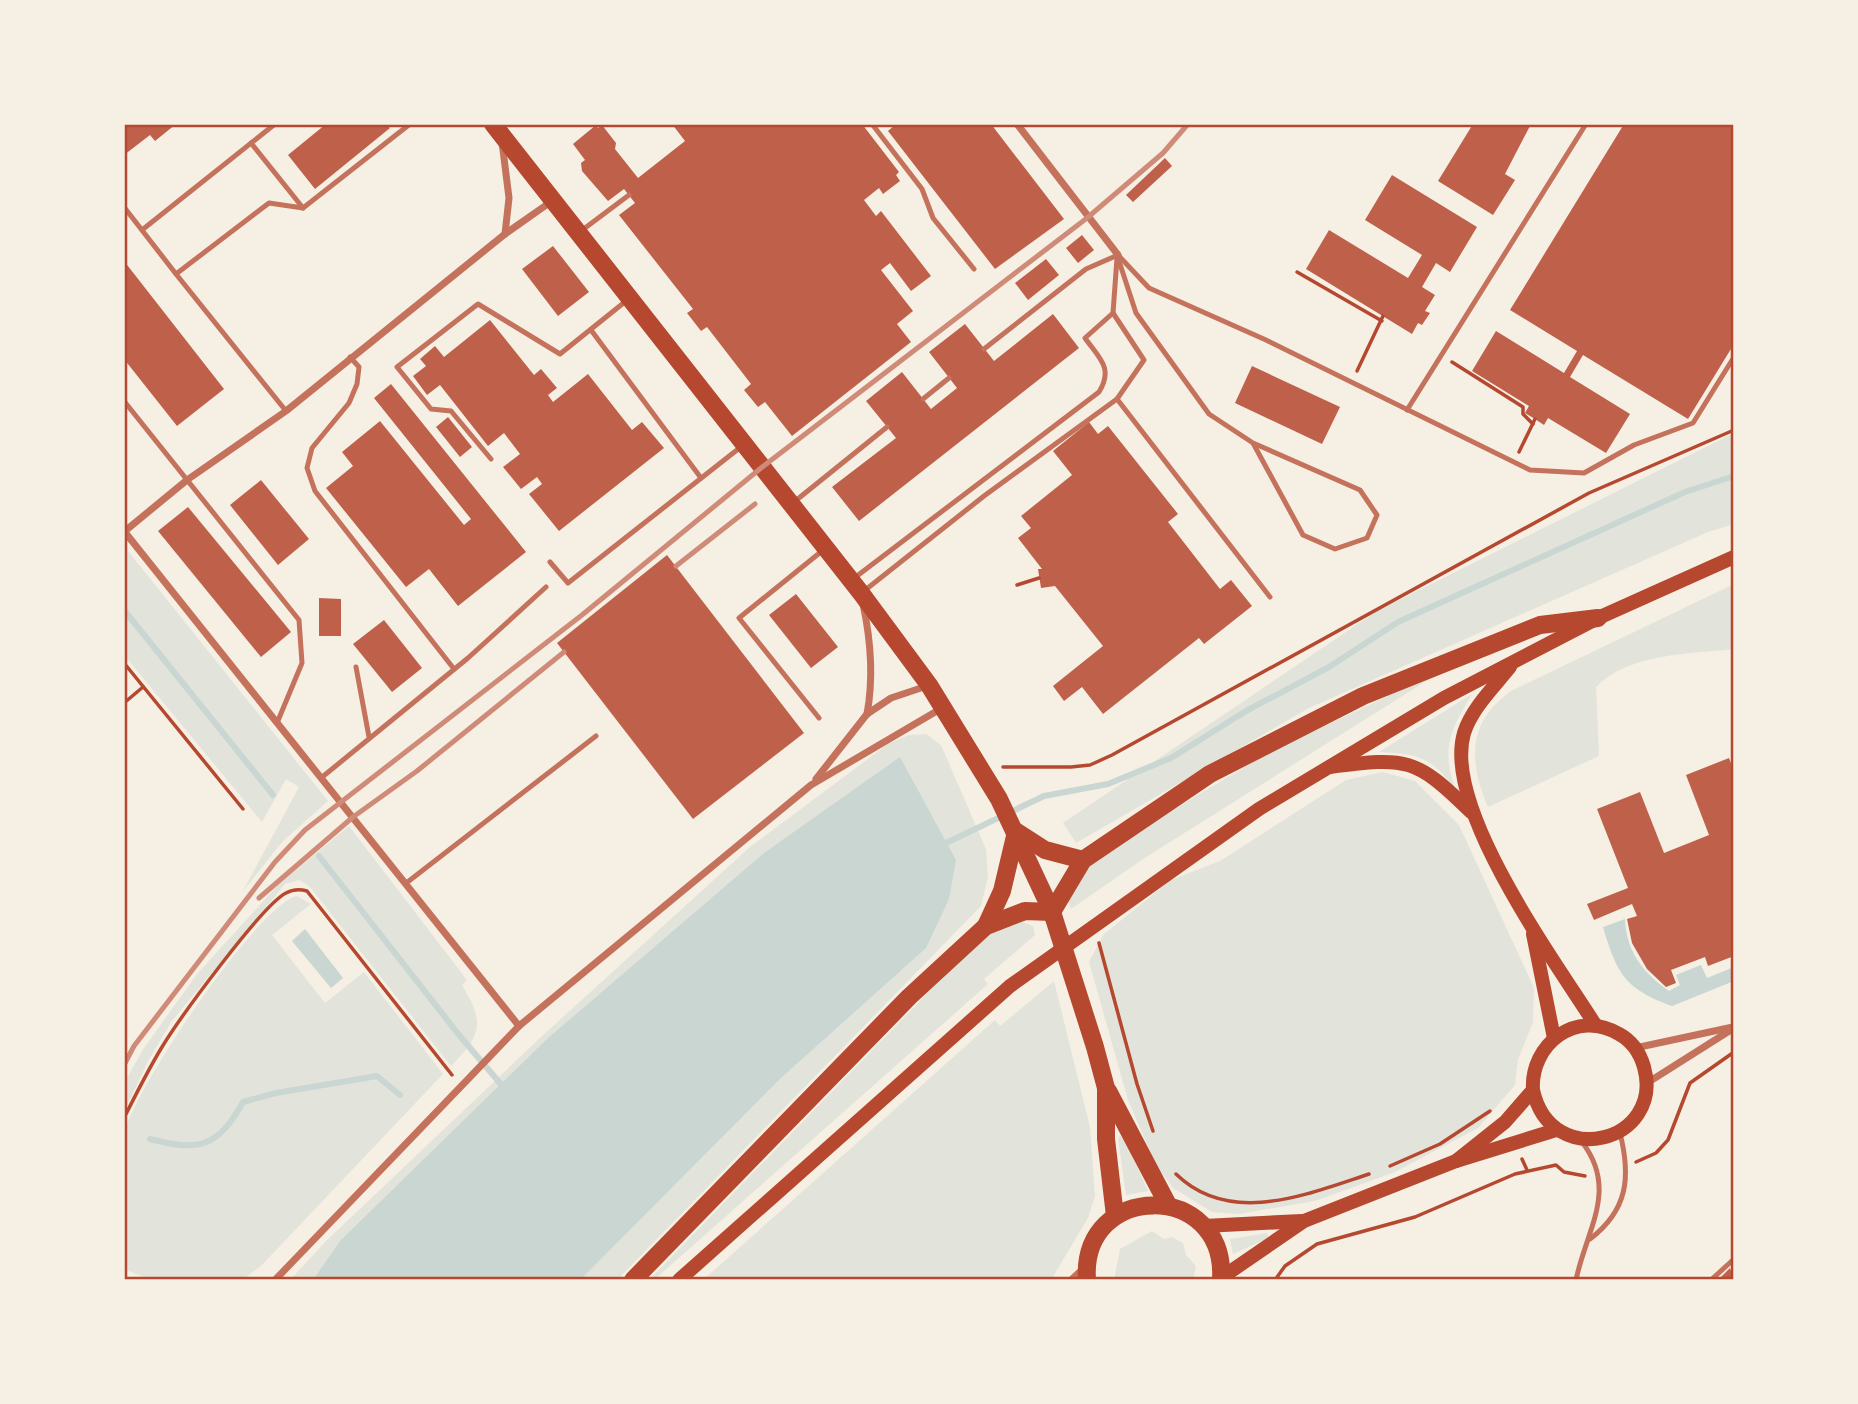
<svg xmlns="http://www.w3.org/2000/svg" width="1858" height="1404" font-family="'DejaVu Sans',sans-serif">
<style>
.green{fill:#e2e4dc}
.water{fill:#c9d6d2}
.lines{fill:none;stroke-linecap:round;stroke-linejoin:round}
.stream{stroke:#c9d6d2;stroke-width:6}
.building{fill:#bf614a}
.path{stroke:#b5482f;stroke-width:3.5}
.service{stroke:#c5725c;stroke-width:5}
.minor{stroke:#c5725c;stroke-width:7}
.secondary{stroke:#b5482f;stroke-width:14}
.primary{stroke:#b5482f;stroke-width:18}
.rail{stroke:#cf8b77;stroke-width:5}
.neatline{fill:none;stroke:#b5482f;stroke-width:2.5}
</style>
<rect width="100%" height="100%" fill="#f6efe4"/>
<!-- green -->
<g class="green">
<path d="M1734 433V524L1708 532 1309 708 1076 843 1063 823 1377 611Z"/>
<path d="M124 546 328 801 283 841 243 891 299 787 286 779 262 822 124 655Z"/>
<path d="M1734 584V649C1690 654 1629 653 1596 687L1599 756 1488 807C1476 779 1467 745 1486 716 1491 707 1502 699 1509 692Z"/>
<path d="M1447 668 1143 859 1071 909 1065 894 1082 869 1105 850 1272 751Z"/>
<path d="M1472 694C1451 729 1441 748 1455 788 1430 757 1419 754 1379 752Z"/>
<path d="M926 734 941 745 986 849 988 877 981 906 617 1280H290L326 1241 541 1037 750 847 888 744 909 735Z"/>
<path d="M1383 772 1415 781 1459 825 1534 988 1533 1022 1518 1060 1515 1085 1478 1128 1395 1172 1315 1201 1239 1214 1212 1212 1173 1188 1156 1165 1128 1100 1089 962 1103 935 1171 880 1220 861 1346 780Z"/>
<path d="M349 826 467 980 462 985C485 1023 482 1035 451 1066L309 886 299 880 285 884 172 1021 148 1061 124 1112V1083L144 1048 197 974 279 884Z"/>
<path d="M297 896 311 904 272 935 325 1003 364 972 443 1074 261 1266 242 1280H151L124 1269C124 1249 127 1229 125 1210 123 1187 120 1158 124 1135 131 1093 259 903 297 896Z"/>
<path d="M1022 922 1033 926 1035 935 984 979 988 984 654 1280H649L986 933Z"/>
<path d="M1054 981 1090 1127 1095 1196 1088 1218 1051 1280H703L995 1020 1000 1026Z"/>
<path d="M1120 1136 1124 1137 1148 1191 1126 1195 1118 1139Z"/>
<path d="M1152 1231 1164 1239 1172 1237 1183 1243 1186 1255 1196 1266 1193 1280H1114L1120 1249Z"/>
<path d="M1267 1233 1268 1238 1233 1254 1230 1239Z"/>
</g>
<!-- water -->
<g class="water">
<path d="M900 757 956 860 949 899 926 948 782 1077 580 1280H313L340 1241 547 1039 764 853Z"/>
<path d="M1625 919C1626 951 1643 973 1669 991L1680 985 1676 975 1701 965 1707 978 1734 967V981L1672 1006C1625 989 1617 974 1603 927Z"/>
<path d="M305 929 343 978 331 988 292 941Z"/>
</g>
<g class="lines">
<!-- stream -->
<g class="stream">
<path d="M124 610 273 795"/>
<path d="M942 845 1044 796 1108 784 1171 758 1246 711 1329 667 1398 622 1685 492 1734 476"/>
<path d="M319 856 459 1035 505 1089"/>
<path d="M150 1139C200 1152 218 1147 243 1102L276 1093 377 1076 400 1095"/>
</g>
</g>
<!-- building -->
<g class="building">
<path d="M124 124H176L155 141 150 135 124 155Z"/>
<path d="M326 124H386L390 128 315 189 288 155Z"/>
<path d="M672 124H862L899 172 896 175 900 181 883 194 879 188 864 200 876 216 881 211 931 276 911 291 890 263 881 270 913 311 897 324 911 342 792 436 765 402 758 407 744 390 751 384 707 327 701 331 687 313 693 309 619 215 635 203 624 189 608 201 582 171 581 163 585 160 573 144 596 125 598 128 602 125 616 143 615 149 638 178 685 141Z"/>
<path d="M896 124H991L1064 219 995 269 888 131Z"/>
<path d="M1473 124H1531L1505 174 1515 180 1493 215 1438 181Z"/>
<path d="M1624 124H1734V344L1688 419 1583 355 1570 377 1630 414 1606 453 1548 418 1544 425 1535 419 1525 413 1529 406 1472 371 1496 331 1564 373 1577 351 1510 310Z"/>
<path d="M1165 158 1172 166 1133 202 1126 195Z"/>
<path d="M1392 175 1477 227 1450 272 1436 263 1422 287 1435 295 1425 311 1430 313 1422 325 1418 323 1412 334 1306 269 1329 230 1408 278 1422 255 1365 220Z"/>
<path d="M1082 235 1094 250 1078 263 1066 248Z"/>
<path d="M553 246 589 292 558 316 522 269Z"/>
<path d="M1046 259 1059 275 1028 300 1015 283Z"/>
<path d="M124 261 224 389 177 426 124 359Z"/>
<path d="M1053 314 1079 348 859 521 832 487 896 438 866 401 902 372 931 409 957 388 929 352 965 324 994 361Z"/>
<path d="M490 320 534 375 541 369 557 388 548 395 553 402 588 374 632 430 642 422 664 448 559 531 529 494 542 484 537 477 521 489 503 467 520 454 504 433 488 446 440 385 427 395 413 376 426 366 420 359 435 346 444 357Z"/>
<path d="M1252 366 1340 407 1322 444 1235 403Z"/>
<path d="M391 384 526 552 458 606 429 569 406 587 326 488 353 466 342 452 380 421 464 525 471 519 374 398Z"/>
<path d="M448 417 472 447 460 457 436 427Z"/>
<path d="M1089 422 1098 434 1108 426 1178 514 1168 522 1220 589 1231 580 1252 606 1204 644 1199 638 1103 714 1082 687 1064 701 1053 686 1103 646 1055 586 1041 588 1038 569H1042L1018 538 1031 528 1021 516 1072 475 1053 451Z"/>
<path d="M261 480 309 539 278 565 230 505Z"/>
<path d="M188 507 291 632 261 657 158 531Z"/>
<path d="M667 555 804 733 693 819 557 643Z"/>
<path d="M796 594 838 647 811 668 769 615Z"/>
<path d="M319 598 341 599V636H319Z"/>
<path d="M384 620 422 668 392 692 353 644Z"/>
<path d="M1729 758 1734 771V956L1708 966 1705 957 1671 970 1676 983 1666 987 1647 969 1632 943 1627 919 1637 916 1632 904 1594 920 1587 904 1628 888 1597 809 1640 792 1664 853 1709 835 1686 775Z"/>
<path d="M1730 1268 1734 1280H1718Z"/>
</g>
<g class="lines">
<!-- path -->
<g class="path">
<path d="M1297 272 1382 321"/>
<path d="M1452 362 1523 407V414L1533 424"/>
<path d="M1357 371 1383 316"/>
<path d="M1519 452 1535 419"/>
<path d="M1017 585 1039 578"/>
<path d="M124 663 243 809"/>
<path d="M124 703 143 687"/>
<path d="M1003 767H1071L1090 765 1112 755 1589 493 1734 430"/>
<path d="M1099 943 1137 1084 1153 1131"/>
<path d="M124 1118C136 1094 148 1070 162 1047 179 1019 262 905 286 893 293 889 300 889 307 891L452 1075"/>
<path d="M1522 1159 1527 1170"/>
<path d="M1636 1162 1656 1153 1668 1140 1690 1083 1734 1052"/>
<path d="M1390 1166 1440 1144 1490 1111"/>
<path d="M1176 1174C1230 1227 1308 1194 1369 1174"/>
<path d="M1275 1280 1285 1266 1317 1244 1415 1217 1515 1174 1556 1165 1564 1172 1585 1176"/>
</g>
<!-- service -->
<g class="service">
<path d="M872 124 922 189 933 218 974 269"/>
<path d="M251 143 303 208"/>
<path d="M124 207 176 274 269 203 303 208 410 124"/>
<path d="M142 230 275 124"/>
<path d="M581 231 629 195"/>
<path d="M1118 255 1149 288 1266 340 1530 470 1584 473 1634 445 1693 423 1734 357"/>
<path d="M1118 258 1136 313 1209 414 1253 443 1303 535 1335 549 1367 538 1377 515 1360 490 1253 443"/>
<path d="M176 274 286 411"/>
<path d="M591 330 701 478"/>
<path d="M984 349 1086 269 1118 255"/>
<path d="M350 357 359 367 357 384 349 403 312 448 307 468 315 491 454 669"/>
<path d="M923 399 949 378"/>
<path d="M1117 399 1270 597"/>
<path d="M124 401 299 620 302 663 277 723"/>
<path d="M1407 410 1586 124"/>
<path d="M491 459 451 411 431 409 397 367 478 304 560 354 626 301"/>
<path d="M794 502 887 427"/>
<path d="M550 562 568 583 742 446"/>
<path d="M853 579 1099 392C1114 368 1099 358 1085 338L1113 313"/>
<path d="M864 591 984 496 1117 399 1144 360 1113 313 1117 258"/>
<path d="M356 667 369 737"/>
<path d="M819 718 739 618 822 551"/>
<path d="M321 778 468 658 546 587"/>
<path d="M405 884 596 736"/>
<path d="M1590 1239C1628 1210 1631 1177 1620 1133"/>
<path d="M1576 1280C1586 1230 1619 1190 1582 1142"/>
<path d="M1711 1280 1734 1259"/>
</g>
<!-- minor -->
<g class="minor">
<path d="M1017 124 1118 255"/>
<path d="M502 142 509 198 505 234"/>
<path d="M124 531 519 1026"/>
<path d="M125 531 187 480 286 411 505 234 552 201"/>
<path d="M863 604C871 641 874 676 867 714"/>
<path d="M816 779 867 714 891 698 927 686"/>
<path d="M1635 1048 1733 1027"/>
<path d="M1647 1083 1734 1028"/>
<path d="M275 1280 519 1026 811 785 942 708"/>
<path d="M1071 1280 1085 1267"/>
</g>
<!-- secondary -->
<g class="secondary">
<path d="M1510 667C1494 687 1472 708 1464 733 1442 808 1555 961 1596 1026"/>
<path d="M1330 767C1407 757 1415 757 1471 812"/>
<path d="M1533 934 1554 1038"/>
<path d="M1456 1161 1505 1122 1533 1090C1530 1045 1576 1008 1619 1034 1632 1041 1640 1053 1644 1067 1665 1142 1551 1172 1533 1090"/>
<path d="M1204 1226 1302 1221"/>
<path d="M1221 1278 1304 1221 1456 1161 1556 1130"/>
<path d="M679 1280 1010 986 1259 809 1444 698 1598 618 1734 557"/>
</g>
<!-- primary -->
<g class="primary">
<path d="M493 124 861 593 929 685 999 799 1052 912 1095 1047 1106 1088V1139L1115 1216"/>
<path d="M1017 832 1045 850 1083 860"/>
<path d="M1052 912 1083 860 1210 774 1363 696 1540 625 1598 618"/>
<path d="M986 926 1002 891 1016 832"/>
<path d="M1108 1091 1168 1205"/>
<path d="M633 1280 909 997 986 926 1025 911 1052 912"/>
<path d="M1087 1280C1080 1181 1227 1180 1221 1280"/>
</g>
<!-- rail -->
<g class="rail">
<path d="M676 566 755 504"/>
<path d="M259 898 353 817 417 771 564 652"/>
<path d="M124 1065 134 1046 275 862 305 830 582 615 761 468 1087 218 1163 153 1188 124"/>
</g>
</g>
<!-- border -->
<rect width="1858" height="1404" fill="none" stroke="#f6efe4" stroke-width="252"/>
<rect x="126" y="126" width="1606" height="1152" class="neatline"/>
</svg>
